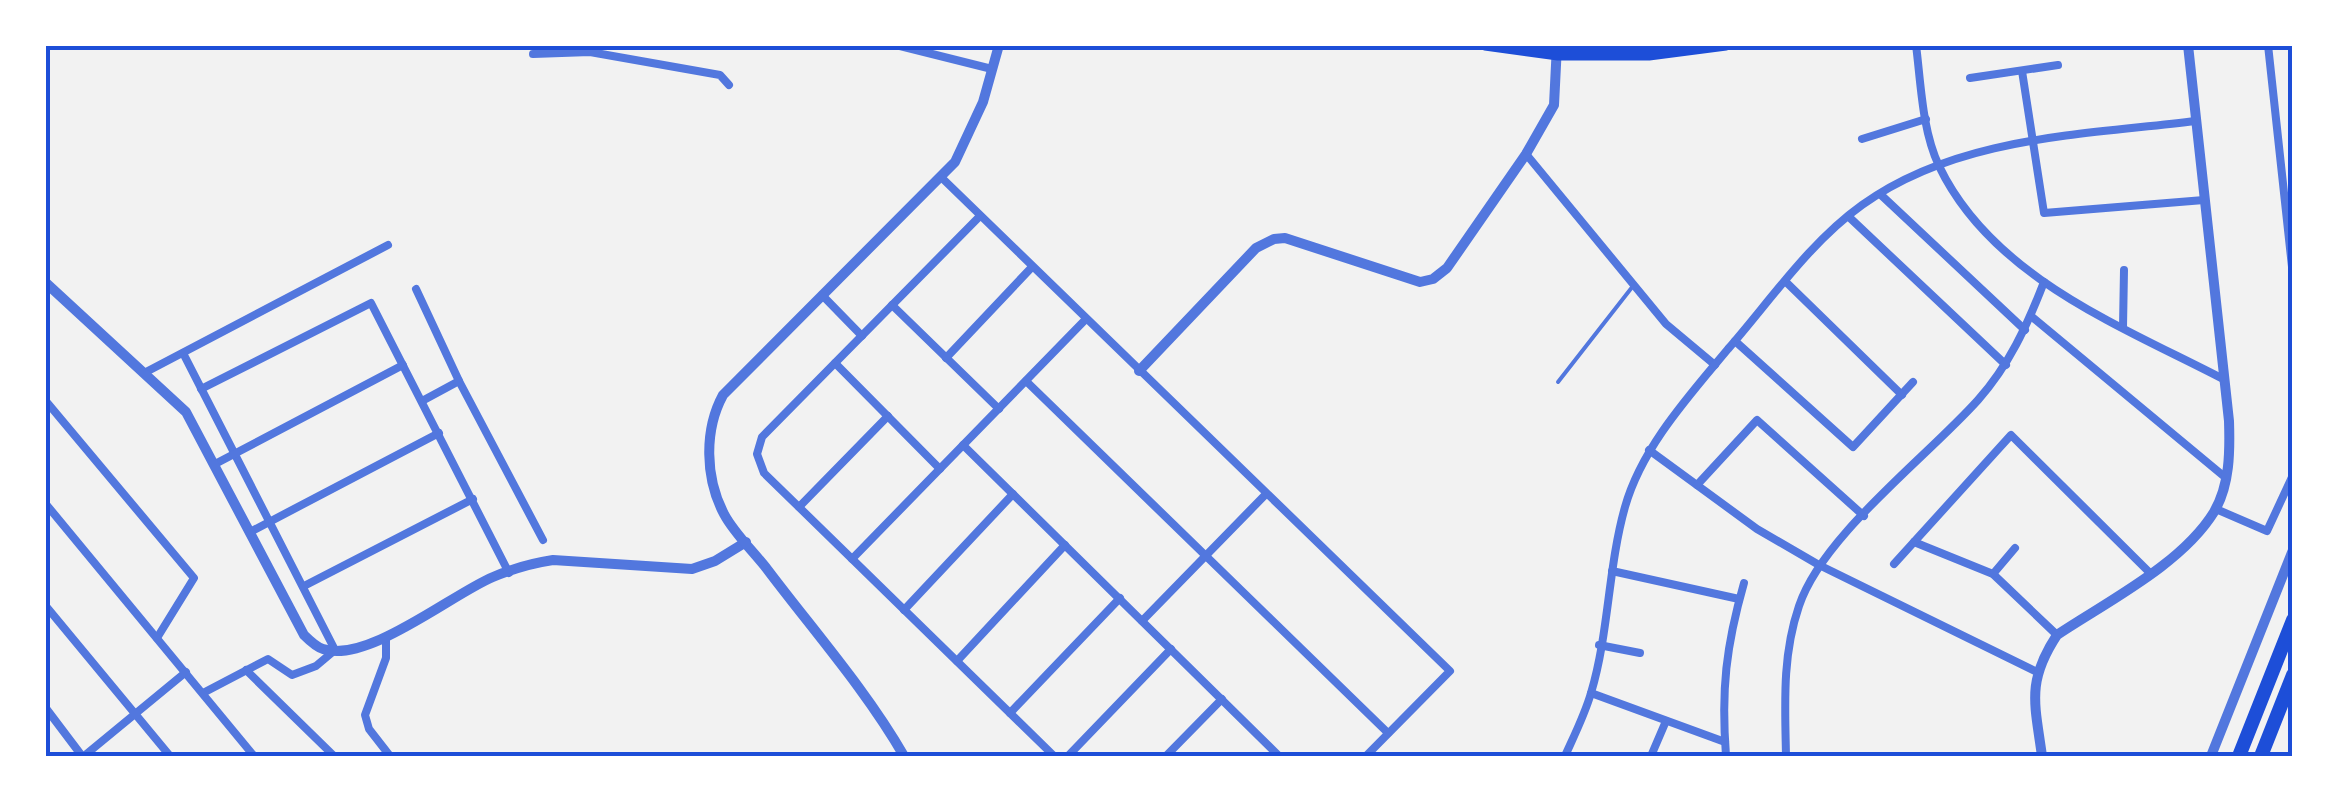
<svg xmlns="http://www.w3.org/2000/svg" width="2338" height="801" font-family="'DejaVu Sans',sans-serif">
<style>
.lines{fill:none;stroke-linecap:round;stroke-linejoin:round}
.service{stroke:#5277de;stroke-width:4}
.minor{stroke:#5277de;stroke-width:8}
.tertiary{stroke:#5277de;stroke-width:10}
.secondary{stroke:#1d4ed8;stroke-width:11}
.motorway{stroke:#1d4ed8;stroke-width:14}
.neatline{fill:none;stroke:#1d4ed8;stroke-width:4}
</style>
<rect width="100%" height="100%" fill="#f2f2f2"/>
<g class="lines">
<!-- service -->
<path class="service" d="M1558 382 1633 286"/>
<!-- minor -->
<g class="minor">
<path d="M896 45 992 69"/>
<path d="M1916 45C1921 84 1922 130 1939 166 1992 277 2121 326 2223 379"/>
<path d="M2268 45 2293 276"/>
<path d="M533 54 590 52 720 75 729 85"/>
<path d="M2022 71 2044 213 2204 200"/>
<path d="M1970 78 2058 65"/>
<path d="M1862 139 1926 119"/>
<path d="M1526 154 1666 324 1715 365"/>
<path d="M942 178 1450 671 1366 756"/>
<path d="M1880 194 2025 330"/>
<path d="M980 216 762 437 757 454 764 473 1054 756"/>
<path d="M1849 217 2006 365"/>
<path d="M1786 282 1902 395"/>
<path d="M416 289 459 381 543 540"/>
<path d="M822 295 862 336"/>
<path d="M892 305 999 409"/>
<path d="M2031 316 2226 478"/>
<path d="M2123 327 2124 270"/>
<path d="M1735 341 1853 447 1913 382"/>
<path d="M183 353 335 650 316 666 292 675 268 659 203 693"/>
<path d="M946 358 1032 267"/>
<path d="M835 363 940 469"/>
<path d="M146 372 388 245"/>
<path d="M1026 381 1388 733"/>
<path d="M201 389 371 303 509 573"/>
<path d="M45 400 194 578 157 638"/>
<path d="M422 401 459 381"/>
<path d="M963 445 1279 756"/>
<path d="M1649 450 1757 529 1819 565 2037 672"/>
<path d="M215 464 403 365"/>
<path d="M1697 485 1757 420 1864 516"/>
<path d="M45 503 254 756"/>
<path d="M799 507 888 416"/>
<path d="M2216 509 2267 531 2293 475"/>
<path d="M250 532 439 433"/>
<path d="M1914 542 1993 574 2057 635"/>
<path d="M852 559 1085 320"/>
<path d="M1894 564 2011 435 2150 573"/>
<path d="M1612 571 1739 599"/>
<path d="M1993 574 2015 548"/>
<path d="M304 586 473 499"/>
<path d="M45 605 170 756"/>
<path d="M904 610 1013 494"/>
<path d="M1142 621 1266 494"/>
<path d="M386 637V658L365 715 369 729 390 756"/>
<path d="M1599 645 1640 653"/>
<path d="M957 661 1065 545"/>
<path d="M246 670 334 756"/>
<path d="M1591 693 1725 742"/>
<path d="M45 707 82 756"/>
<path d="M1010 713 1120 598"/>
<path d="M84 756 186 672"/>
<path d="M1068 756 1171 649"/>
<path d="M1166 756 1222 699"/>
<path d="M1565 756C1574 736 1585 714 1591 693 1609 633 1608 567 1625 507 1642 447 1689 396 1728 349 1770 301 1809 243 1862 205 1958 136 2083 135 2196 121"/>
<path d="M1651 756 1666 721"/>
<path d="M1726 756C1721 690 1726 646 1744 583"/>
<path d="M1786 756C1785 704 1782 656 1799 606 1822 536 1927 457 1978 400 2009 365 2027 326 2044 282"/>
</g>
<!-- tertiary -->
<g class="tertiary">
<path d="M45 282 186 412 304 635C309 640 316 647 323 649 367 664 452 594 493 577 512 569 533 563 553 560L692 569 715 561 746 542"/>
<path d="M1139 371 1256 248 1274 239 1285 238 1420 282 1433 279 1447 268 1526 154 1554 105 1557 45"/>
<path d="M904 756C866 690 813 630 767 569 753 551 734 533 724 514 705 478 704 430 723 395L955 162 983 102 999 45"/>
<path d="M2042 756C2035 704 2026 682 2057 635 2108 601 2182 564 2214 512 2230 485 2230 451 2229 421L2188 45"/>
<path d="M2211 756 2293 550"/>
</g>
<!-- secondary -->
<path class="secondary" d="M1485 45 1558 55H1649L1726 45"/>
<!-- motorway -->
<g class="motorway">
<path d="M2239 756 2293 620"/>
<path d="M2261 756 2293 675"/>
</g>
</g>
<!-- border -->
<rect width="2338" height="801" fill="none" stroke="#ffffff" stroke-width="95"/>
<rect x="48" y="48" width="2242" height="706" class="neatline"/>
</svg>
